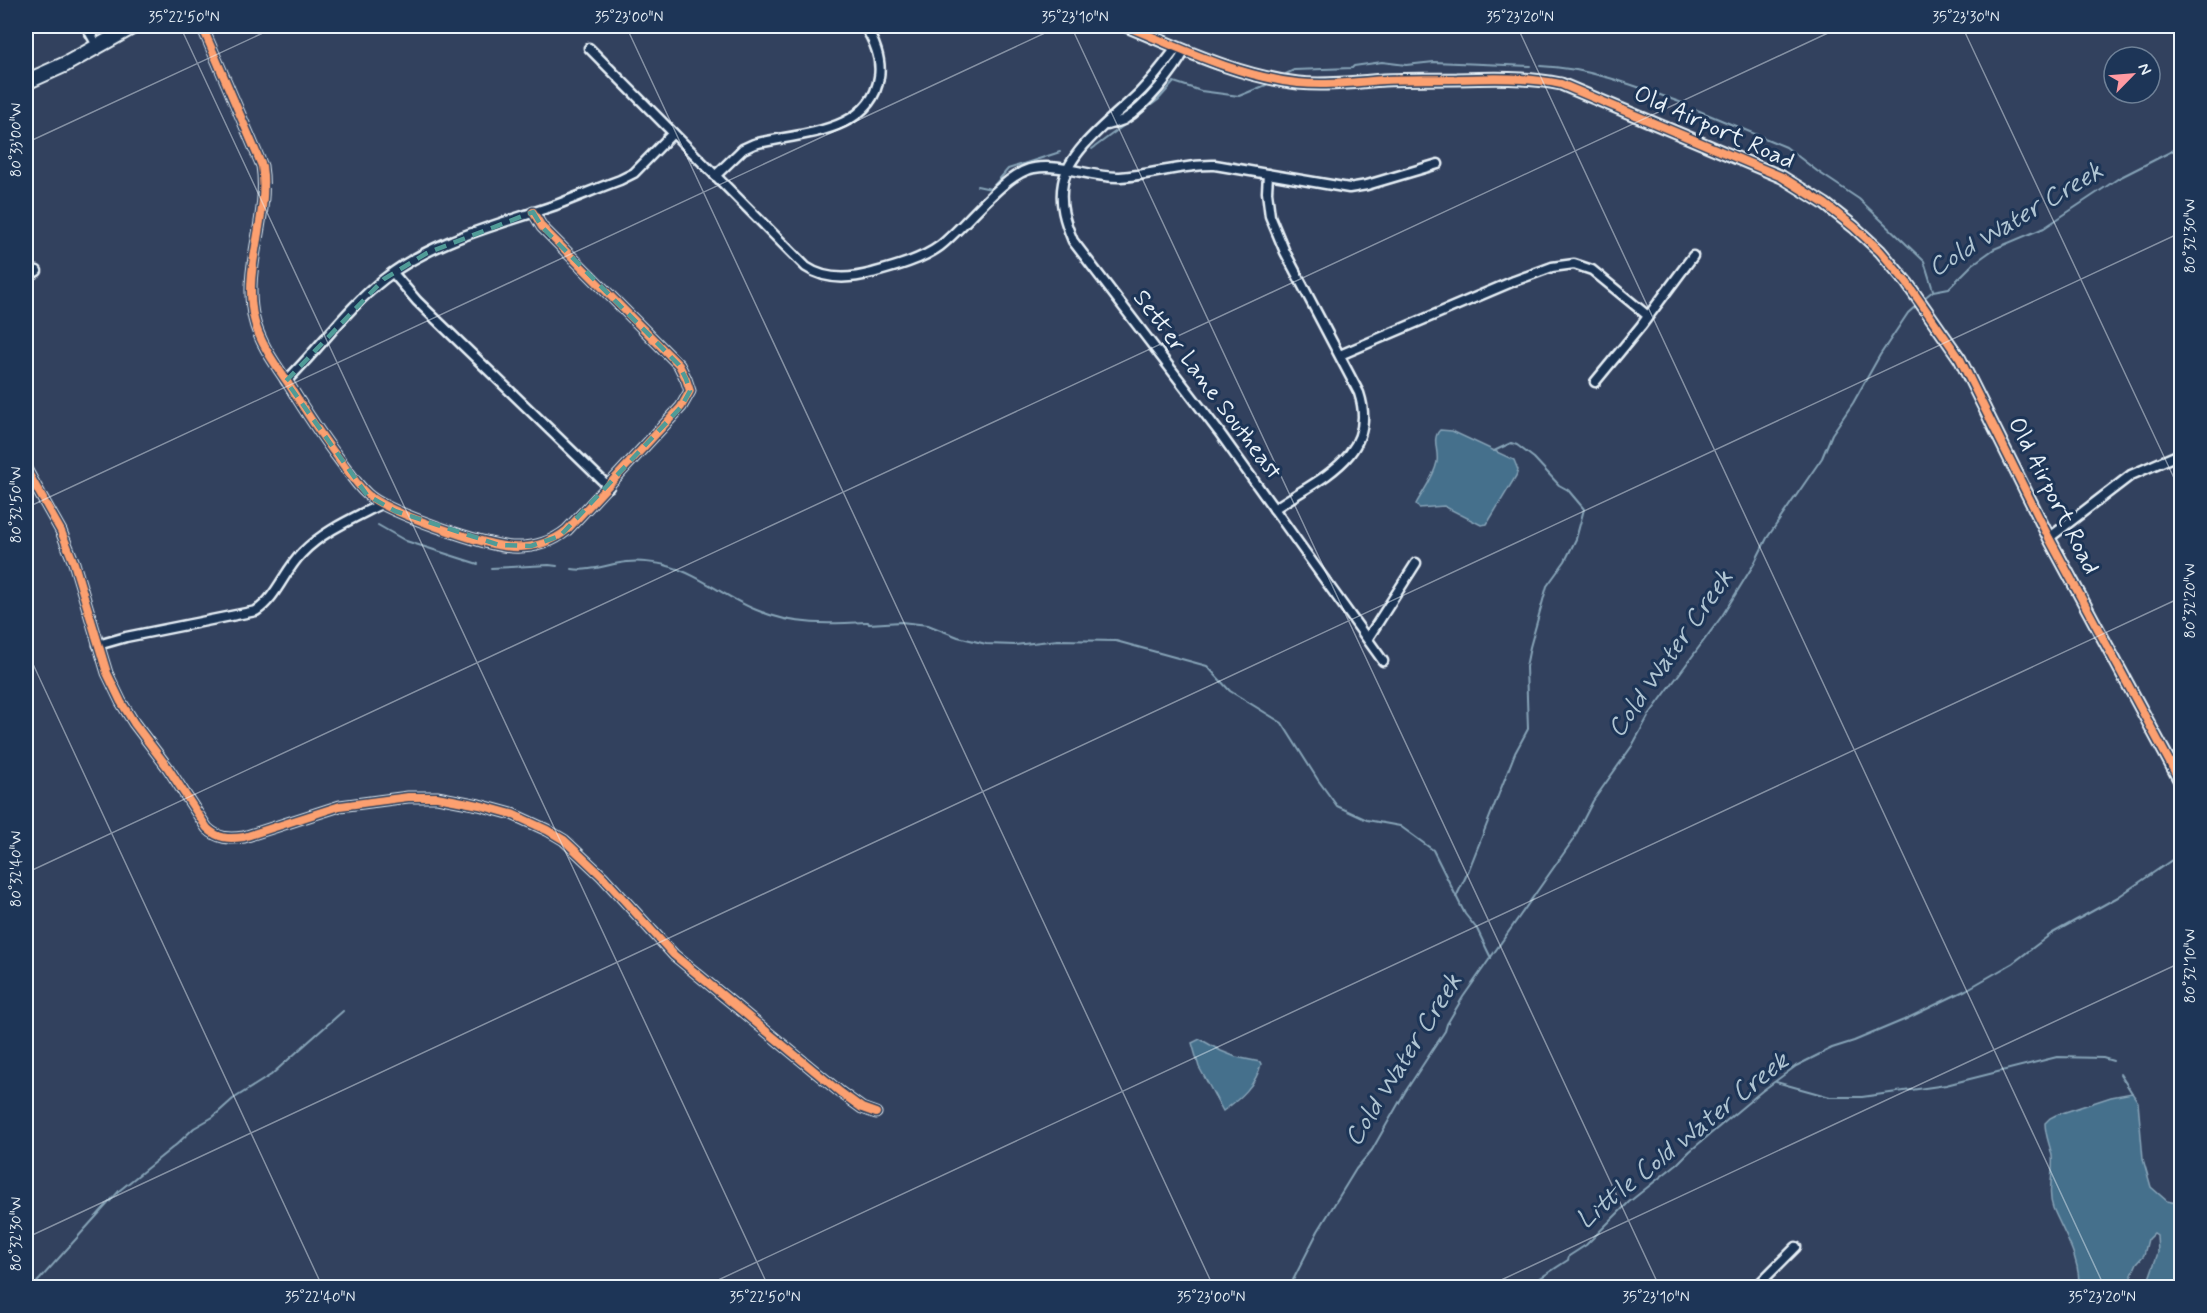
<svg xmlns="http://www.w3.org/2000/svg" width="2207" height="1313" font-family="Mynerve,sans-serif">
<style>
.water{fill:#456f8c;stroke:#86a3b7;stroke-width:1.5}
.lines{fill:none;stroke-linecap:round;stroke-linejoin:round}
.stream{stroke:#86a3b7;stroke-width:2}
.minor-casing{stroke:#e8f1f8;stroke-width:13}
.tertiary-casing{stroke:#e8f1f8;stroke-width:15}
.primary-casing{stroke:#e8f1f8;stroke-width:18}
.minor{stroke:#1d3557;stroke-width:8}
.tertiary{stroke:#1d3557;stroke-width:10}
.primary{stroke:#1d3557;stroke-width:14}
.cycleway-casing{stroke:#1d3557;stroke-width:11}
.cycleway{stroke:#fca06f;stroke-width:8}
.marked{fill:none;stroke:#509b97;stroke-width:4.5;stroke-dasharray:12 8;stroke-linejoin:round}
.ticks{fill:none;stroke:#e8f1f8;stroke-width:1.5;stroke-opacity:0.45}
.labels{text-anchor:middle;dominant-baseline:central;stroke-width:6;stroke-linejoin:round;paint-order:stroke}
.street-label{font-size:24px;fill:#e8f1f8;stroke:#1d3557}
.water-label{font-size:26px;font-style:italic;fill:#afc4d2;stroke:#1d3557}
.neatline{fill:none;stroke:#e8f1f8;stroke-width:2}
.ticks-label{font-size:15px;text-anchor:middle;fill:#e8f1f8}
</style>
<rect width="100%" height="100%" fill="#32415e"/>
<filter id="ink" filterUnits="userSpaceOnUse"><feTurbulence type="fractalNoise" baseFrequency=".0167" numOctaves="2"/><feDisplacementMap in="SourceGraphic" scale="12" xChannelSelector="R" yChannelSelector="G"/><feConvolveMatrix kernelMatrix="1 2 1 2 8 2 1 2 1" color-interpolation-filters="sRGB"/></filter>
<g filter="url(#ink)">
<!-- water -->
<g class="water">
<path d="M1440 430 1452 431 1514 460 1518 470 1516 476 1487 524 1481 525 1444 506 1419 508 1416 504C1423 491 1434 477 1437 462 1439 450 1431 439 1440 430Z"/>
<path d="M1200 1039 1221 1051 1236 1057 1260 1062 1261 1064C1256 1085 1240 1099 1223 1111L1199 1067 1192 1043Z"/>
<path d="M2132 1093 2138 1102 2143 1159 2151 1187 2167 1201 2181 1204V1287H2146L2158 1253 2157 1235 2154 1233 2148 1239 2144 1255 2137 1263 2132 1274 2133 1287H2079C2080 1257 2064 1234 2053 1208 2047 1192 2054 1173 2052 1156 2050 1145 2045 1135 2045 1123L2050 1118 2056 1115 2111 1097Z"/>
</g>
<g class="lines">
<!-- stream -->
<g class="stream">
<path d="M1540 66C1590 68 1636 86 1682 103"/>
<path d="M1286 74 1294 70 1352 68 1354 66 1382 62 1406 65 1434 62 1530 66"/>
<path d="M1697 110 1786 147 1817 171 1859 199 1924 261 1933 290"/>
<path d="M1092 149 1158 100 1174 82 1201 91 1239 96 1266 85"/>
<path d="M977 186 991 189 1008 169 1060 152"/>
<path d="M1923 299 1933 291 1949 288 1973 264 1994 249 2044 228 2119 178 2182 146"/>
<path d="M378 525 406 541 478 564"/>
<path d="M491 568 549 565 557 566"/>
<path d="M572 569C590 572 608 564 627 562 638 561 656 562 668 566 701 575 727 599 759 611 795 626 830 624 868 622L869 624 901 622 928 625 958 637 986 644 1015 645 1058 640 1116 641 1207 666 1230 691 1282 723 1318 780 1337 806 1367 820 1400 826 1433 850 1465 914 1477 929 1491 958"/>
<path d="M1456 897 1468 872 1515 753 1528 729 1526 667 1530 647 1547 586 1565 561 1576 539 1584 509 1568 490 1559 485 1534 458 1517 445 1511 443 1494 451"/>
<path d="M2120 1074 2132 1093"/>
<path d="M1776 1082 1830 1097H1862L1946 1085 2057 1057 2103 1058 2113 1061"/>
<path d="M32 1288 120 1190 177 1144 194 1128 213 1117 233 1099 271 1075 343 1011"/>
<path d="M1289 1288 1318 1231 1356 1169 1372 1150 1405 1092 1445 1031 1447 1024 1463 997 1573 840 1593 801 1632 746 1649 715 1722 616 1754 564 1767 538 1822 458 1832 434 1853 403 1880 355 1908 313 1917 305"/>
<path d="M1525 1288 1568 1260 1569 1256 1586 1245 1629 1202 1678 1163 1690 1151 1762 1091 1796 1066 1832 1048 1854 1041 1904 1020 1966 990 2013 963 2051 934 2118 897 2182 853"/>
</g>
<defs>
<g id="minor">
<path d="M86 26 98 47"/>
<path d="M202 26 262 166C270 217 242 267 254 319 259 342 275 364 288 383 304 409 320 434 339 459 348 471 356 484 367 494 386 512 486 546 512 547 532 548 551 543 567 530L681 407 690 391 686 379 679 365 542 227 533 212"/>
<path d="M1177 47C1165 63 1153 79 1139 93 1115 117 1069 149 1063 183 1059 204 1065 222 1073 241L1219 432 1383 661"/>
<path d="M589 48 806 267C825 280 850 279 872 273 894 267 921 260 940 246 965 227 1005 172 1034 168 1062 163 1092 178 1120 177 1153 175 1183 164 1215 165L1349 188 1367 185 1438 164"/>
<path d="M1107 125C1113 123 1120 122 1125 119 1146 106 1174 71 1185 50"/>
<path d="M1268 174 1267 192 1270 216 1285 252 1359 393C1380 457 1317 479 1274 509"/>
<path d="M715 176 743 149 754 144C797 133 871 134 879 77 882 60 874 39 864 26"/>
<path d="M393 273 417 301 609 487"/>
<path d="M26 277 37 271"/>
<path d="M1340 355 1514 281 1552 267 1574 264 1592 270 1648 316"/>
<path d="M286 381C320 348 347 308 384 279 433 240 498 225 556 205 577 197 598 188 620 180L634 173 673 133"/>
<path d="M1595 382 1641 326 1693 256"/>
<path d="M26 469 61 531 74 563 107 673 121 702 134 723 168 768 207 828C218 839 229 839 244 837L340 806 408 797H437L479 805 512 814 547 830 564 840 602 876 674 955 840 1092 862 1108 876 1113"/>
<path d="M2049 538 2131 475 2182 453"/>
<path d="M1368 638 1416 563"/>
<path d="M98 645 126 637 256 611C277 597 284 571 302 553 323 531 354 518 381 504"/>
<path d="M1755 1288 1796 1247"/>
</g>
<path id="tertiary" d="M1126 26C1182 49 1237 76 1298 83 1327 86 1356 82 1384 80 1408 79 1433 79 1457 79 1492 78 1527 77 1561 84L1782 177 1825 204 1854 227 1880 251 1907 283 1960 359 2049 538 2182 785"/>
<path id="primary" d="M26 82 66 64 134 26"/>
</defs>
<!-- minor casing -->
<use href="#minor" class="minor-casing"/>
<!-- tertiary casing -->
<use href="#tertiary" class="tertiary-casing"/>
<!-- primary casing -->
<use href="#primary" class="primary-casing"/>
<!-- minor -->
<use href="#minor" class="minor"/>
<!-- tertiary -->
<use href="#tertiary" class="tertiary"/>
<!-- primary -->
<use href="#primary" class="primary"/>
<defs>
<g id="cycleway">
<path d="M202 26 262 166C270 217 242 267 254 319 259 342 275 364 288 383 304 409 320 434 339 459 348 471 356 484 367 494 386 512 486 546 512 547 532 548 551 543 567 530L681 407 690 391 686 379 679 365 542 227 533 212"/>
<path d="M1126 26C1182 49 1237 76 1298 83 1327 86 1356 82 1384 80 1408 79 1433 79 1457 79 1492 78 1527 77 1561 84L1782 177 1825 204 1854 227 1880 251 1907 283 1960 359 2049 538 2182 785"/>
<path d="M26 469 61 531 74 563 107 673 121 702 134 723 168 768 207 828C218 839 229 839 244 837L340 806 408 797H437L479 805 512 814 547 830 564 840 602 876 674 955 840 1092 862 1108 876 1113"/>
</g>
</defs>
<!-- cycleway casing -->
<use href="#cycleway" class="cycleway-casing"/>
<!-- cycleway -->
<use href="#cycleway" class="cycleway"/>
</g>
</g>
<!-- marked area -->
<path class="marked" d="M533 212 542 227 679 365 686 379 690 391 681 407 560 536 531 546 499 545 395 511 367 495 286 381 384 279 427 253Z"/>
<!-- ticks -->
<path class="ticks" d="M180 26 769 1288M626 26 1214 1288M1071 26 1660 1288M1517 26 2105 1288M1962 26 2182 495M26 143 278 26M26 508 1060 26M26 649 323 1288M26 873 1843 26M26 1238 2182 232M701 1288 2182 597M1484 1288 2182 962"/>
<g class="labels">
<!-- street labels -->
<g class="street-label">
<text transform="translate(1714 128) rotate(24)">Old Airport Road</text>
<text transform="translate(1207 385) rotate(53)">Setter Lane Southeast</text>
<text transform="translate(2053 496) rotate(63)">Old Airport Road</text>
</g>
<!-- water labels -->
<g class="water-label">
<text transform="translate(2016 220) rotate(-31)">Cold Water Creek</text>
<text transform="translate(1671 654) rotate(-55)">Cold Water Creek</text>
<text transform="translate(1404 1060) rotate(-58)">Cold Water Creek</text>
<text transform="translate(1683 1141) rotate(-39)">Little Cold Water Creek</text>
</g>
</g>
<!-- margin -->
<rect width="2207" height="1313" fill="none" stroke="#1d3557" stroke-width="66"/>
<!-- north arrow -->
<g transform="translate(2132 75) rotate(65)"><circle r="28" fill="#1d3557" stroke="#6e8097" stroke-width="1.5"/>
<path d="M0-4.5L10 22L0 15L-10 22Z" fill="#ff9aa2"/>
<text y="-9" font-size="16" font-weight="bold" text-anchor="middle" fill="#e8f1f8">N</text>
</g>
<rect x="33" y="33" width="2141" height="1247" class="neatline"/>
<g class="ticks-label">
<text x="184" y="22">35°22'50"N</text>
<text x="629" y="22">35°23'00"N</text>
<text x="1075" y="22">35°23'10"N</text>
<text x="1520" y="22">35°23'20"N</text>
<text x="1966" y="22">35°23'30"N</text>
<text transform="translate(16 140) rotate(-90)" y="5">80°33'00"W</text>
<text transform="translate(2190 236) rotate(-90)" y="5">80°32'30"W</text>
<text transform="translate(16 505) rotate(-90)" y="5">80°32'50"W</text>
<text transform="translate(2190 601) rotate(-90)" y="5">80°32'20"W</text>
<text transform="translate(16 869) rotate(-90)" y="5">80°32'40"W</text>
<text transform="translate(2190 966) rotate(-90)" y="5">80°32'10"W</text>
<text transform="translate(16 1234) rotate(-90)" y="5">80°32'30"W</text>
<text x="320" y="1302">35°22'40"N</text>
<text x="765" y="1302">35°22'50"N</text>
<text x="1211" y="1302">35°23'00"N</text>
<text x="1656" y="1302">35°23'10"N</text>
<text x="2102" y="1302">35°23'20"N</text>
</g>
</svg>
